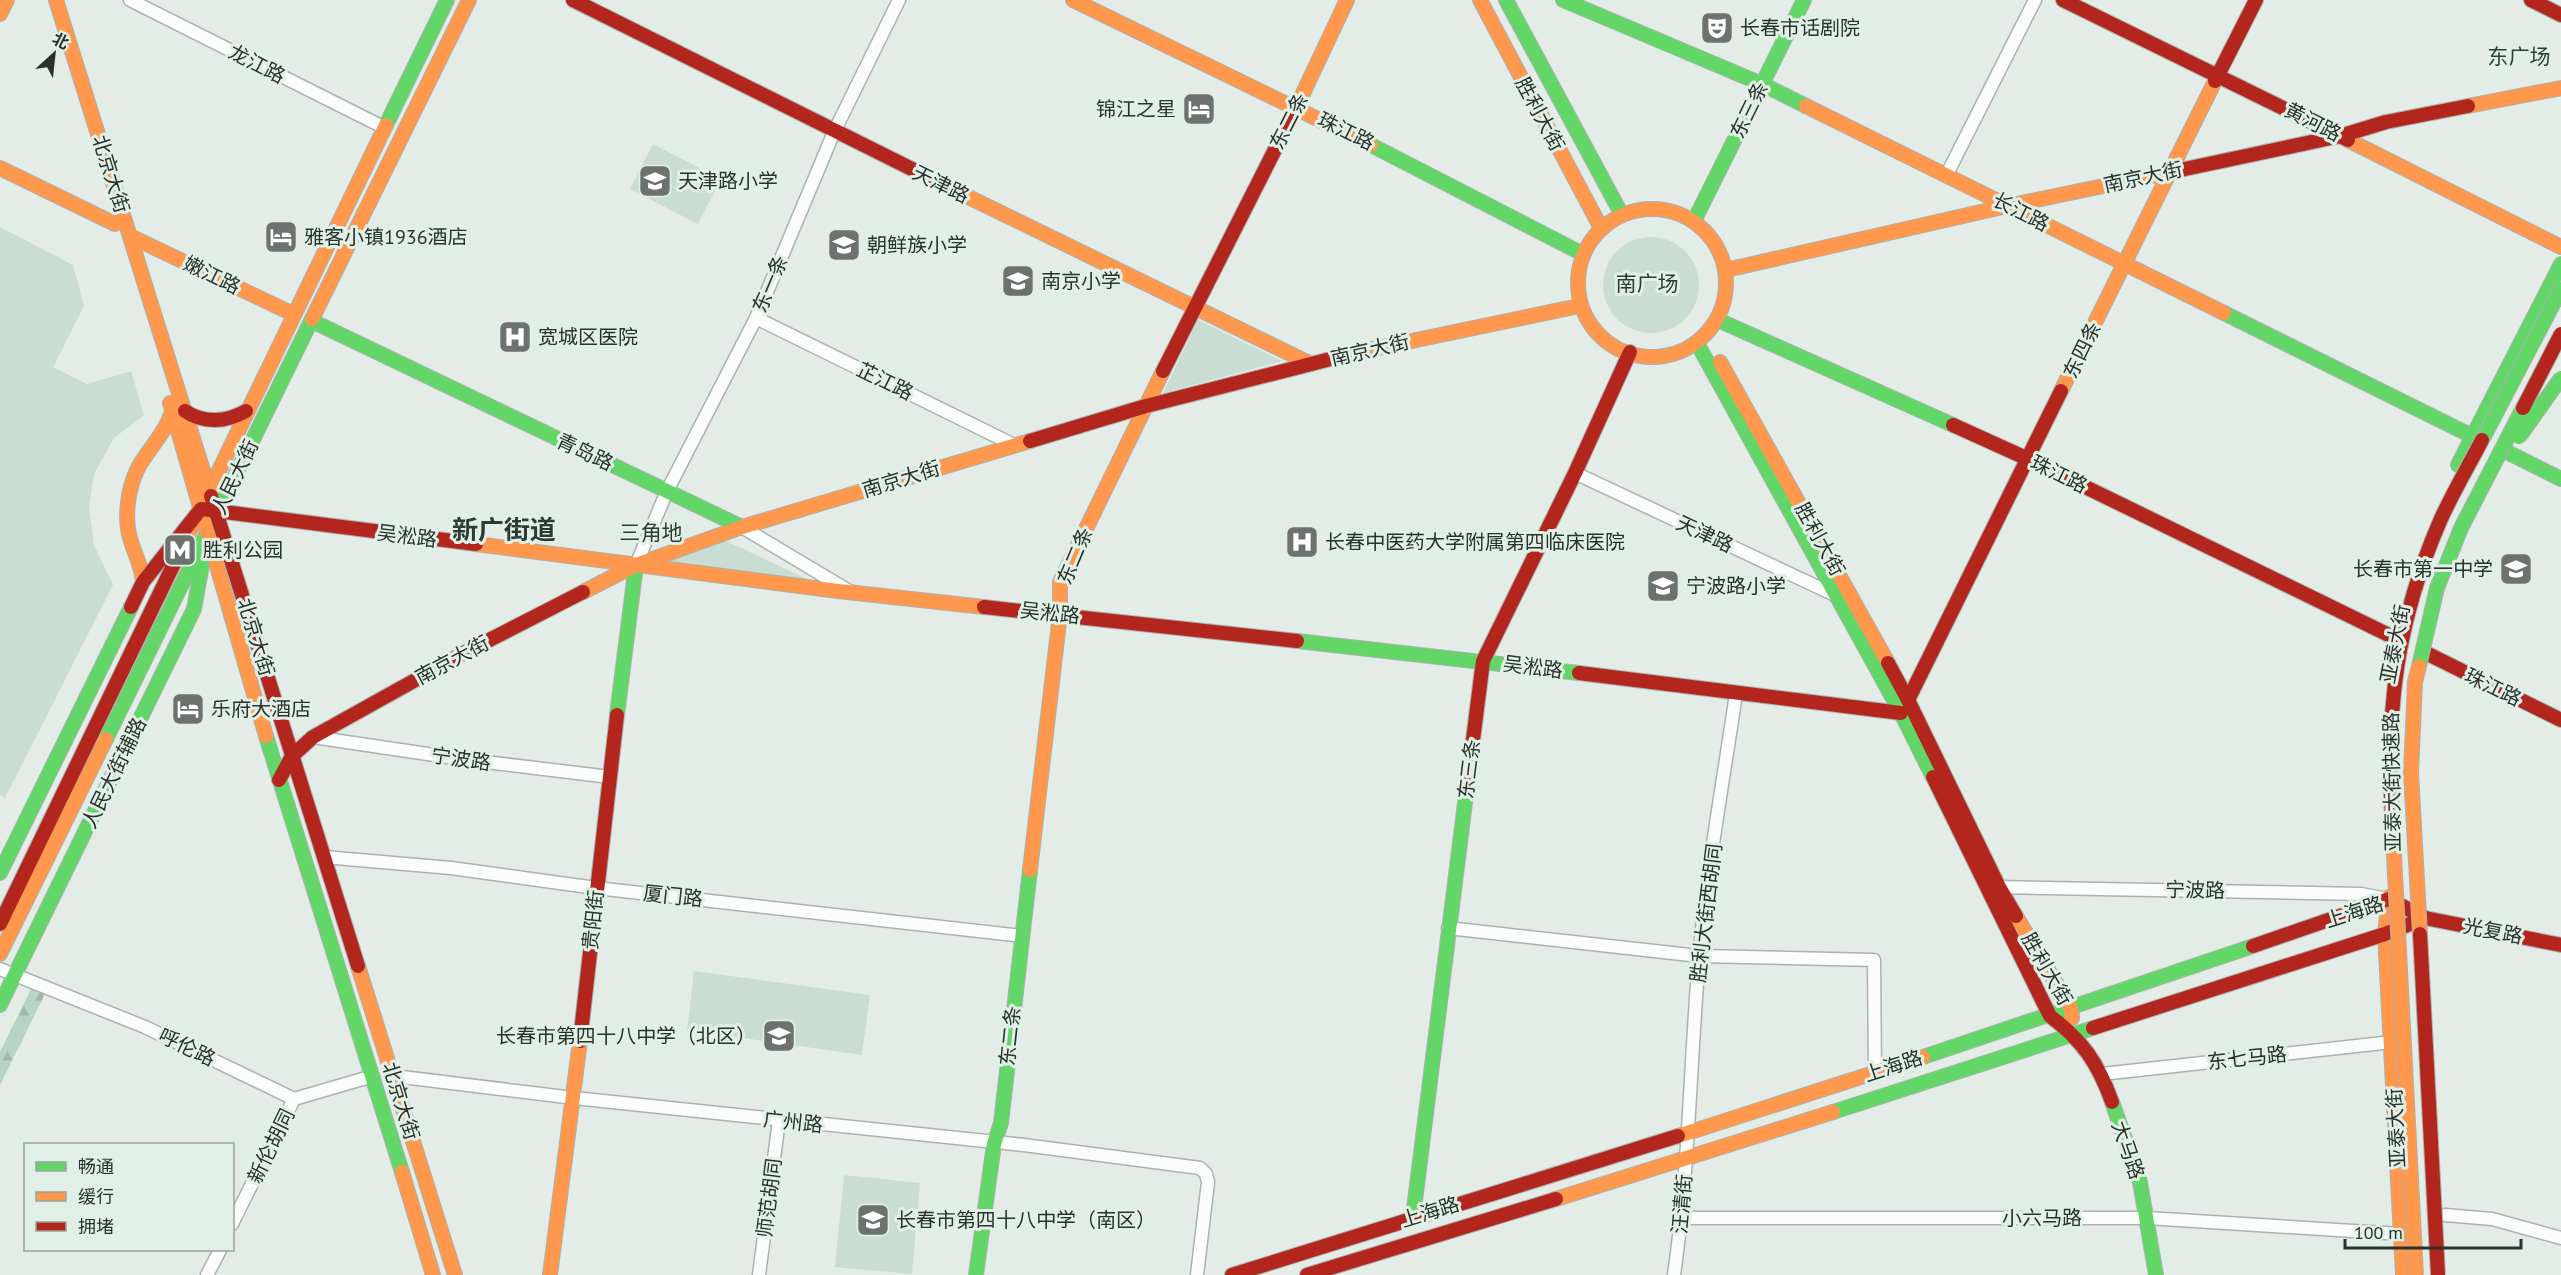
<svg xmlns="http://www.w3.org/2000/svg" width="2561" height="1275" font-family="'PT Sans','Noto Sans SC',sans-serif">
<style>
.forest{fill:url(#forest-firs)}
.green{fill:#caddd3}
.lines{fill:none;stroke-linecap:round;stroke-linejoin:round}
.street-casing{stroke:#abb2ae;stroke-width:15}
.fast-casing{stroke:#abb2ae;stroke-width:16}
.slow-casing{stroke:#abb2ae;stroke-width:16}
.jam-casing{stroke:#abb2ae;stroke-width:16}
.street{stroke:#fbfcfc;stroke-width:12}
.fast{stroke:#63d668;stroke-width:14}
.slow{stroke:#ff974d;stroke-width:14}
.jam{stroke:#b3261e;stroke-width:14}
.fast-bridge-casing{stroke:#abb2ae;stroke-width:16;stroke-linecap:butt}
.slow-bridge-casing{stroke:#abb2ae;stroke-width:16;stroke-linecap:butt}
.jam-bridge-casing{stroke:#abb2ae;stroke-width:16;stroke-linecap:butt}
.fast-bridge{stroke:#63d668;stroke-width:14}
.slow-bridge{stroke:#ff974d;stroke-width:14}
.jam-bridge{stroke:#b3261e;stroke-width:14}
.labels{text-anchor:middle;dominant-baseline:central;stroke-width:6;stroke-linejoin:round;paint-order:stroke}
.poi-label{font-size:20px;fill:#2b312d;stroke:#e0f0e7;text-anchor:start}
.street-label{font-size:20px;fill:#2b312d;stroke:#e0f0e7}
.neighbourhood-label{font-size:21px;fill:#2e3b34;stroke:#e0f0e7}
.district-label{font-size:26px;font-weight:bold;fill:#2e3b34;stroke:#e0f0e7}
</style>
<defs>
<pattern id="forest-firs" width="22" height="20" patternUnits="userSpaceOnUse" patternTransform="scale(1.5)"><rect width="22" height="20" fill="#b9d3c5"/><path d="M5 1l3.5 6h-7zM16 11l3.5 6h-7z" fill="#9fb6aa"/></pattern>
</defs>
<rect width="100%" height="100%" fill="#e4ece8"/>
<!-- forest -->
<path class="forest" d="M32 987 45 994 0 1085V1052Z"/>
<!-- green -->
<g class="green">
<path d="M653 144 721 179 698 224 630 189Z"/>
<path d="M0 227 73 265 84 306 53 367 87 384 131 371 144 415 114 438 94 474 89 507 94 545 113 585 5 798 0 795Z"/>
<circle cx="1651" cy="285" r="48"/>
<path d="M1198 320 1282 361 1163 393Z"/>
<path d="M722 539 815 583 643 565Z"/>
<path d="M694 971 870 995 862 1055 687 1030Z"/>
<path d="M844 1175 920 1183 912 1274 835 1267Z"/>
</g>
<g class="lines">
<defs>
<g id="street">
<path d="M130 0 385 128"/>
<path d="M1947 174 2035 0"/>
<path d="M756 318 1014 445"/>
<path d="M1575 473 1835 595"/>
<path d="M742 527 849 591"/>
<path d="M636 565 667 491 756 318 834 132 899 0"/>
<path d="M313 737 461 759 610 777"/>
<path d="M324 857 451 868 596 888 1022 936"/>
<path d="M1999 887 2361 894 2388 899"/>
<path d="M1448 928 1699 956 1874 960 1875 1072"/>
<path d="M0 969 145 1027 294 1099 373 1076"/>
<path d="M2102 1074 2392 1042"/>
<path d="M394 1076 574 1098 1024 1145 1200 1168 1206 1174 1208 1182 1197 1275"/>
<path d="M2445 1215 2492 1219 2561 1238"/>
<path d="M1682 1218H2147L2401 1234"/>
<path d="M232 1224 294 1099"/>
<path d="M207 1275 220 1250"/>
<path d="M759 1275 779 1120"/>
<path d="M1674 1275C1689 1170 1690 1064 1699 959 1707 870 1723 782 1736 694"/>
</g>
<g id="fast">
<path d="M1506 0 1622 215"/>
<path d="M1563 0 1762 84 1806 106"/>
<path d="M386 125 447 0"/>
<path d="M1371 145 1583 254"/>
<path d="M1694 221 1804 0"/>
<path d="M2224 313 2472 436"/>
<path d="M1718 320 1953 425"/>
<path d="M312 321 742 527"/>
<path d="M1697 343 1901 713 1933 777"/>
<path d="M2507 452 2561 479"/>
<path d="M2458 465 2561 264"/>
<path d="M1297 641 1579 673"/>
<path d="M617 715 636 565"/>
<path d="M266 736 402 1172"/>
<path d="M106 739 312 319"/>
<path d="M0 873 131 607"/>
<path d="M0 1005 194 609 206 542"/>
<path d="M1923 1057 2253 946"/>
<path d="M2112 1102 2140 1182 2156 1275"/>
<path d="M1833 1112 2093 1028"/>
<path d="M1413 1217 1467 787"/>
<path d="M976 1275 994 1144 1001 1123 1030 870"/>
</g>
<g id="slow">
<path d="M56 0 211 496"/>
<path d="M1073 0 1371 145"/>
<path d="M1480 0 1601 228"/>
<path d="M0 14 7 0"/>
<path d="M1297 106 1347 0"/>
<path d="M1806 106 2224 313"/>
<path d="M2468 106 2561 88"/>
<path d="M2348 140 2561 247"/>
<path d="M0 168 115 224"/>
<path d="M950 188 1311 364"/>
<circle cx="1652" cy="283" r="74"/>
<path d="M130 236 293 314"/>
<path d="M1726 270 2007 206 2180 170"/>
<path d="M312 319 469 0"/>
<path d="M1354 353 1579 306"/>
<path d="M1720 362 1888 663"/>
<path d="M2061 391 2215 81"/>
<path d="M170 403 266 736"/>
<path d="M184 543 386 125"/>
<path d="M476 544 838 591 984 607"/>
<path d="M143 582C142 566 134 553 130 538 124 518 128 489 137 470 147 450 166 433 172 411"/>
<path d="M583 592 636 565 742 527 1030 441"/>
<path d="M1030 870 1060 614V582L1163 371"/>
<path d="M2389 897 2385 934 2403 1275"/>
<path d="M2016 916 2071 1008 2072 1018"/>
<path d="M0 954 106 739"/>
<path d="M358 966 455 1275"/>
<path d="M1678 1136 1923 1057"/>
<path d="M402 1172 433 1275"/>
<path d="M1556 1199 1833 1112"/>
<path d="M550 1275 580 1041"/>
</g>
<g id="jam">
<path d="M573 0 950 188"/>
<path d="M2063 0 2348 140"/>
<path d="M2531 0 2561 15"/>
<path d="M2215 81 2256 0"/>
<path d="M2180 170 2340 136 2386 122 2468 106"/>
<path d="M1163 371 1297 106"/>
<path d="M185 411C204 424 227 422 246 411"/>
<path d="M1953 425 2028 459 2395 638"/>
<path d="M1030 441 1146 406 1354 353"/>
<path d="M211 496 358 966"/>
<path d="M131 607 143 582 201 509 476 544"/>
<path d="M984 607 1297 641"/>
<path d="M2426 653 2561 720"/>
<path d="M1888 663 1908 700 1999 887 2016 916"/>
<path d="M1579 673 1901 713"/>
<path d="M1908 700 2061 391"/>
<path d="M1933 777 2050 1016C2083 1041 2098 1063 2112 1102"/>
<path d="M279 780 292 756 313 737 462 654 583 592"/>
<path d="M1467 787 1483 661 1575 473 1630 352"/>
<path d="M0 924 184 543"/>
<path d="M2253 946 2389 899 2425 918 2561 945"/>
<path d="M2093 1028 2385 934 2425 918"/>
<path d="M580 1041 617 715"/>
<path d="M1232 1275 1678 1136"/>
<path d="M1307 1275 1556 1199"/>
</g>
</defs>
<!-- street casing -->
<use href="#street" class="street-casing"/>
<!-- fast casing -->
<use href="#fast" class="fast-casing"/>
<!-- slow casing -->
<use href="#slow" class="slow-casing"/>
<!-- jam casing -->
<use href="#jam" class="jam-casing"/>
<!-- street -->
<use href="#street" class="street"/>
<!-- fast -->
<use href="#fast" class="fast"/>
<!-- slow -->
<use href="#slow" class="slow"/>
<!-- jam -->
<use href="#jam" class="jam"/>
<defs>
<g id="fast-bridge">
<path d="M2519 437 2561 378"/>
<path d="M2482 440 2561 289"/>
<path d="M2419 666 2437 588 2461 528 2523 408"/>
</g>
<g id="slow-bridge">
<path d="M2419 666 2415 682 2411 773 2420 934"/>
<path d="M2392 817 2416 1275"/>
</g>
<g id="jam-bridge">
<path d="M2523 408 2561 334"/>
<path d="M2392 817C2386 708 2396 623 2440 521 2452 494 2468 467 2482 440"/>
<path d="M2420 934 2438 1275"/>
</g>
</defs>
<!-- fast-bridge casing -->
<use href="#fast-bridge" class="fast-bridge-casing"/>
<!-- slow-bridge casing -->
<use href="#slow-bridge" class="slow-bridge-casing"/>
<!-- jam-bridge casing -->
<use href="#jam-bridge" class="jam-bridge-casing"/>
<!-- fast-bridge -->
<use href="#fast-bridge" class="fast-bridge"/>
<!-- slow-bridge -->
<use href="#slow-bridge" class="slow-bridge"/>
<!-- jam-bridge -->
<use href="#jam-bridge" class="jam-bridge"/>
</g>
<!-- icons -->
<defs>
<symbol id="theatre-square" viewBox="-11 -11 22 22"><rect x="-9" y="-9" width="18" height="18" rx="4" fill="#6c726e" stroke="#e0f0e7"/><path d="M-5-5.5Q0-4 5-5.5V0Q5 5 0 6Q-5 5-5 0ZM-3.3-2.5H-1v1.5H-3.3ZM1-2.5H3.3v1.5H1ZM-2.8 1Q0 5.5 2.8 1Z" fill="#fff"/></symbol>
<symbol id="hotel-square" viewBox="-11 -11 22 22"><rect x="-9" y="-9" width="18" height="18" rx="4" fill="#6c726e" stroke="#e0f0e7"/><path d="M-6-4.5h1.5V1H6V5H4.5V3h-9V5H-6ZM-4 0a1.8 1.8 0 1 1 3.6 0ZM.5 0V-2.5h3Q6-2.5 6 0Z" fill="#fff"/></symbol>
<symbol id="school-square" viewBox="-11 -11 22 22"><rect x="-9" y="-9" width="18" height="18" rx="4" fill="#6c726e" stroke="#e0f0e7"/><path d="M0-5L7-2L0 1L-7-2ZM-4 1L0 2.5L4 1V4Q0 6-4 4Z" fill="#fff"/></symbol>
<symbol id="hospital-square" viewBox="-11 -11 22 22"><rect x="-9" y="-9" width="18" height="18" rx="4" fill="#6c726e" stroke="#e0f0e7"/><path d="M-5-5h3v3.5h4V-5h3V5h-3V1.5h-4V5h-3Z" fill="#fff"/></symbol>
<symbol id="metro-square" viewBox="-11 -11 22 22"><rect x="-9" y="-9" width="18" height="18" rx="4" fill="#6c726e" stroke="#e0f0e7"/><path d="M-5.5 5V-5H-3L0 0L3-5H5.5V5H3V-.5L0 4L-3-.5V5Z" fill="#fff"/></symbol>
</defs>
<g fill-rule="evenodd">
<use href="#theatre-square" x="1698" y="9" width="38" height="38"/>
<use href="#hotel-square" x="1180" y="90" width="38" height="38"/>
<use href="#school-square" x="636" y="162" width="38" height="38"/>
<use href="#hotel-square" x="262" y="218" width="38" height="38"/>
<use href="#school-square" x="825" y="226" width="38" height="38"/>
<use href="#school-square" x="999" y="262" width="38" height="38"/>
<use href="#hospital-square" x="496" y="318" width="38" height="38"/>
<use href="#hospital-square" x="1283" y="523" width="38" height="38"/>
<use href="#metro-square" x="161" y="531" width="38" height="38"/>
<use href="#school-square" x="2497" y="550" width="38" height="38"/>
<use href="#school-square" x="1644" y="567" width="38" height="38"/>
<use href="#hotel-square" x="169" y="690" width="38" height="38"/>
<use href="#school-square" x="760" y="1017" width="38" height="38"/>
<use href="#school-square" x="854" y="1201" width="38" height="38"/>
</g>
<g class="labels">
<!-- poi labels -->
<g class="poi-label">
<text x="1740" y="28">长春市话剧院</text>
<text x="1176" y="109" text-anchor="end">锦江之星</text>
<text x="678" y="181">天津路小学</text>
<text x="304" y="237">雅客小镇1936酒店</text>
<text x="867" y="245">朝鲜族小学</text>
<text x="1041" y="281">南京小学</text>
<text x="538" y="337">宽城区医院</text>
<text x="1325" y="542">长春中医药大学附属第四临床医院</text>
<text x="203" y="550">胜利公园</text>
<text x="2493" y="569" text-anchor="end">长春市第一中学</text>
<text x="1686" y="586">宁波路小学</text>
<text x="211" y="709">乐府大酒店</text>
<text x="756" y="1036" text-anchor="end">长春市第四十八中学（北区）</text>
<text x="896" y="1220">长春市第四十八中学（南区）</text>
</g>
<!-- street labels -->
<g class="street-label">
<text transform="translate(257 64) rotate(27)">龙江路</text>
<text transform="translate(1749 110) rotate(-64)">东三条</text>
<text transform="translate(1540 114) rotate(62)">胜利大街</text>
<text transform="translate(1289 121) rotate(-63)">东二条</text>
<text transform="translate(2313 122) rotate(27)">黄河路</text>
<text transform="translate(1346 131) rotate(26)">珠江路</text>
<text transform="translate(111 174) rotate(73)">北京大街</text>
<text transform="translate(2143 177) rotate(-12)">南京大街</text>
<text transform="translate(941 184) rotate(26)">天津路</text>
<text transform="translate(2021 212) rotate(27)">长江路</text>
<text transform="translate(212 275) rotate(26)">嫩江路</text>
<text transform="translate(770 284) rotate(-67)">东一条</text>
<text transform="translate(1370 350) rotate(-13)">南京大街</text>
<text transform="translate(2082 350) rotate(-64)">东四条</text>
<text transform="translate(885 381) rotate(26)">芷江路</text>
<text transform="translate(585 452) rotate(25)">青岛路</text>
<text transform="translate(2059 474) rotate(26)">珠江路</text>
<text transform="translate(235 477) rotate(-64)">人民大街</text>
<text transform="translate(901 479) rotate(-17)">南京大街</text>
<text transform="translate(1705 534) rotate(25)">天津路</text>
<text transform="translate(407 536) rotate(7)">吴淞路</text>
<text transform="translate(1820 539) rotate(61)">胜利大街</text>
<text transform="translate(1075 556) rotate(-67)">东二条</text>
<text transform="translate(1050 613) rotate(6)">吴淞路</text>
<text transform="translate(256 637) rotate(73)">北京大街</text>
<text transform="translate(2395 644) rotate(-79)">亚泰大街</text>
<text transform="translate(452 660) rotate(-28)">南京大街</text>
<text transform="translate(1533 667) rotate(7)">吴淞路</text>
<text transform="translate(2493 687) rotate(26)">珠江路</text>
<text transform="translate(461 759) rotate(8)">宁波路</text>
<text transform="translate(1469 769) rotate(-83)">东三条</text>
<text transform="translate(114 773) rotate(-64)">人民大街辅路</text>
<text transform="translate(2392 782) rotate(-91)">亚泰大街快速路</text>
<text transform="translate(2195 890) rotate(1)">宁波路</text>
<text transform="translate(673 896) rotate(6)">厦门路</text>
<text transform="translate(2354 912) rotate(-18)">上海路</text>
<text transform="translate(1706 913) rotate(-83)">胜利大街西胡同</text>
<text transform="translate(593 920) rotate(-84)">贵阳街</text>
<text transform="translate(2493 931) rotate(11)">光复路</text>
<text transform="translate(2047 969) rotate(60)">胜利大街</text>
<text transform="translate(1010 1036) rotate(-84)">东二条</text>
<text transform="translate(187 1047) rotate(26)">呼伦路</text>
<text transform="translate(2247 1058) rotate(-6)">东七马路</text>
<text transform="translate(1893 1066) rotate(-18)">上海路</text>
<text transform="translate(401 1101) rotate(73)">北京大街</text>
<text transform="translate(793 1122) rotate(6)">广州路</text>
<text transform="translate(2396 1128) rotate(-93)">亚泰大街</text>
<text transform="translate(271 1146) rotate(-64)">新伦胡同</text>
<text transform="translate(2128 1150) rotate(71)">大马路</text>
<text transform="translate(769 1198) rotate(-83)">师范胡同</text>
<text transform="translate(1682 1204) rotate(-85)">汪清街</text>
<text transform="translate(1430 1212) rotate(-17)">上海路</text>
<text x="2042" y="1218">小六马路</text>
</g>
<!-- neighbourhood labels -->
<g class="neighbourhood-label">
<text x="2519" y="56">东广场</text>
<text x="1647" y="283">南广场</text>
<text x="651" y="532">三角地</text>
</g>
<!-- district labels -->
<g class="district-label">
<text x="504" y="529">新广街道</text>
</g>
</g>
<!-- legend -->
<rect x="24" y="1143" width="210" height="108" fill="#e0f0e7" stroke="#98a49d" stroke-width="1.5"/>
<rect x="36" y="1162" width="30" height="9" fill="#63d668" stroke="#98a49d" stroke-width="1.5"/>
<text x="78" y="1173" font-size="18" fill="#2b312d">畅通</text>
<rect x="36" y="1192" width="30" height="9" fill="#ff974d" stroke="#98a49d" stroke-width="1.5"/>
<text x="78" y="1203" font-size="18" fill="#2b312d">缓行</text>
<rect x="36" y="1222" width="30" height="9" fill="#b3261e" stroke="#98a49d" stroke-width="1.5"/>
<text x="78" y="1233" font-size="18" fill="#2b312d">拥堵</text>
<!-- north arrow -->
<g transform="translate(54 54) rotate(27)" stroke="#e0f0e7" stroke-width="4.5" paint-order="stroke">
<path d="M0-4.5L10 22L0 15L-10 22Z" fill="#2b312d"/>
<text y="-9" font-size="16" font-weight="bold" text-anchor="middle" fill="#2b312d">北</text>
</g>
<!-- scale -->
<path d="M2345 1239v9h176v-9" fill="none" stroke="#2b312d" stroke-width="3"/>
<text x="2354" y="1239" font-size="18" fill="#2b312d" stroke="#e0f0e7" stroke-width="4.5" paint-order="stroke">100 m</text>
</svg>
